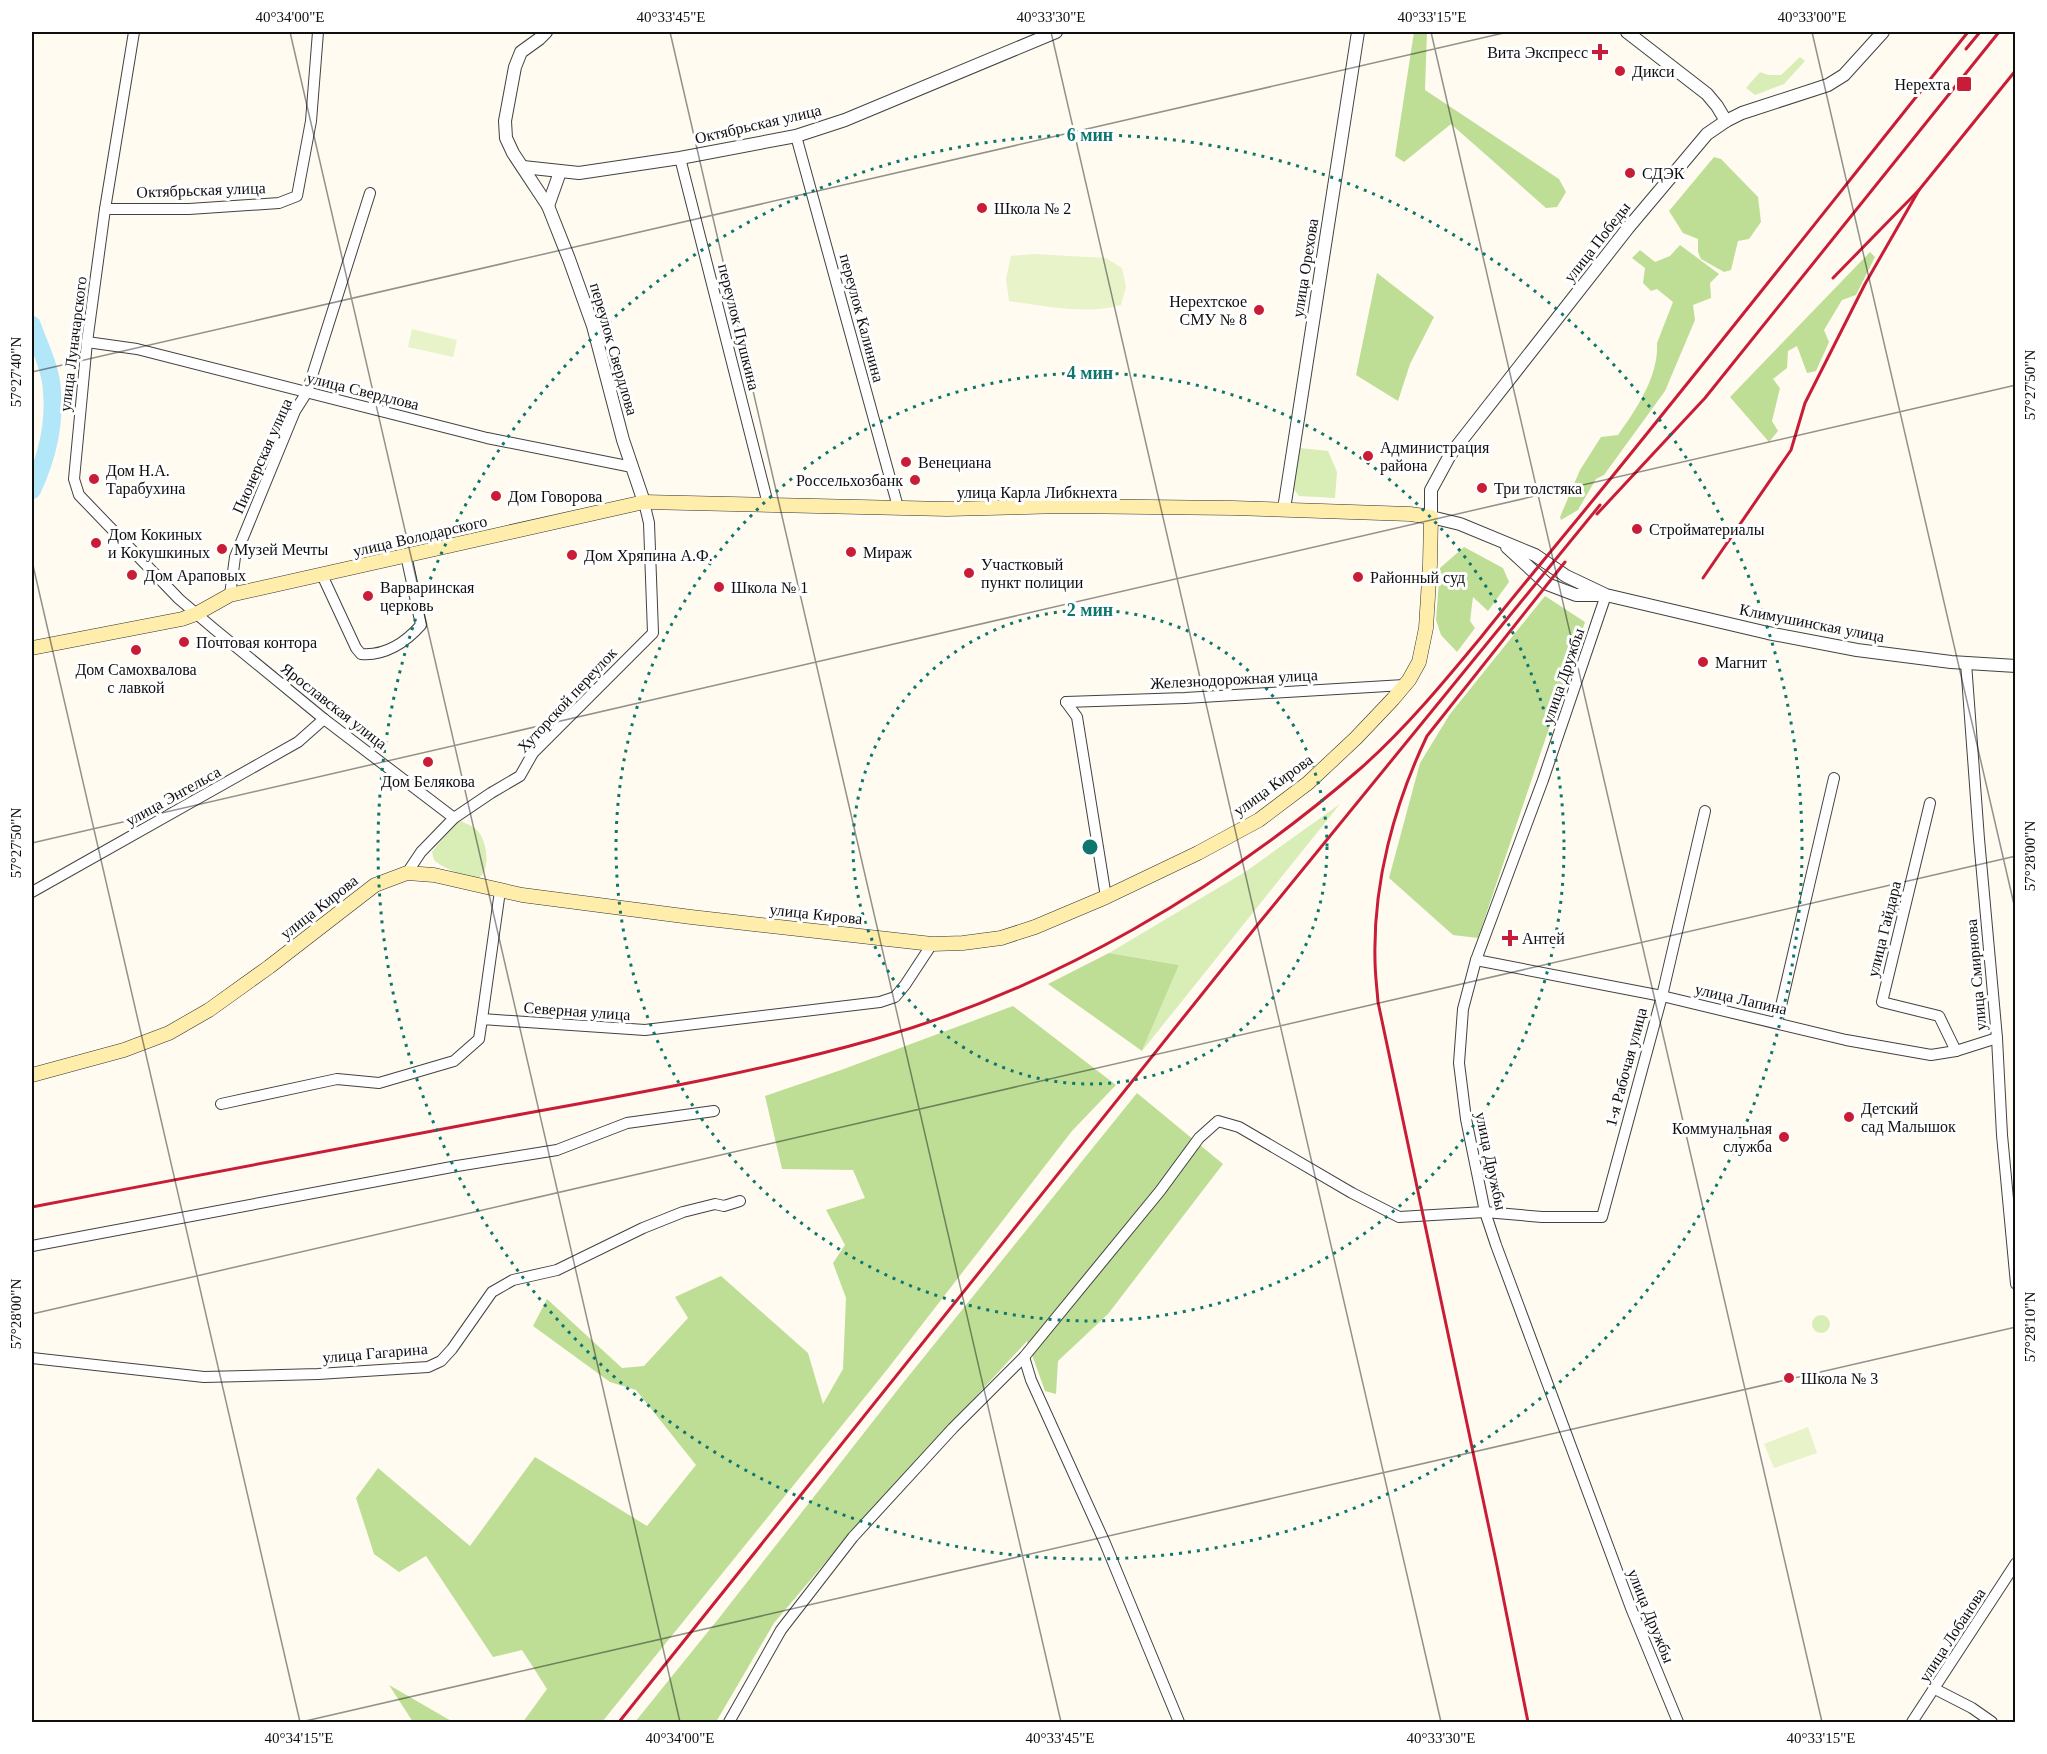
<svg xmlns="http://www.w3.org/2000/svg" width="2047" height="1754" font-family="Georgia,serif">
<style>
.green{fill:#d9edb7}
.forest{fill:#bede96}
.pitch{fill:#e9f3ca}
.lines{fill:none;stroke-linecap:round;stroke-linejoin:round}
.river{stroke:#b2e7fa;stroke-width:18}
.minor-casing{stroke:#424242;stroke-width:12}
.tertiary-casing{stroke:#424242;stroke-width:14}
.secondary-casing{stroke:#313131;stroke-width:15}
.minor{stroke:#fff;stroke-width:10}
.tertiary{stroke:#fff;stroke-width:12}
.secondary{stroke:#ffedac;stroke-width:14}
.rail{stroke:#c91d37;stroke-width:3}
.ticks{fill:none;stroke:#0f0f0f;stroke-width:1.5;stroke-opacity:0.45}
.ring{fill:none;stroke:#0f766e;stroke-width:3;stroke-dasharray:3 6}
.poi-dot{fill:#c91d37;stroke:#fff;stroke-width:2}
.labels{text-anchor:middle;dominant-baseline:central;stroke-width:6;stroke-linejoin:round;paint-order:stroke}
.poi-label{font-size:16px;fill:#0f0f0f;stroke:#fff;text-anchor:start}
.street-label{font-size:16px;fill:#0f0f0f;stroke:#fff}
.centre{fill:#0f766e;stroke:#fff;stroke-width:3}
.ring-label{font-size:18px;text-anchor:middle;font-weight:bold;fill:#0f766e;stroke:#fff;stroke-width:6;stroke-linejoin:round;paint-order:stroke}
.neatline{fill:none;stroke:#0f0f0f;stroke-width:2}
.ticks-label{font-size:15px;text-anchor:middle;fill:#0f0f0f}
</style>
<rect width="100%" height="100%" fill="#fffbf1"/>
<!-- green -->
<g class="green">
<path d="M1800 57 1805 61 1784 84 1755 95 1746 88 1760 72 1768 75H1781Z"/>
<path d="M1300 448 1328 451 1337 472 1335 498 1299 496 1293 488Z"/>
<path d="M1340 804 1142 1051 1179 965 1109 953 1245 872Z"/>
<path d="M461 821C469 825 476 827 480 834 487 844 491 872 478 878 472 881 440 866 435 861 433 858 433 856 432 852L455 823Z"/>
<circle cx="1821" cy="1324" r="9"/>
</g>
<!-- forest -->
<g class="forest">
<path d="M1414 32H1427L1425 90 1559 179 1566 192 1557 207 1546 208 1451 124 1404 162 1395 156Z"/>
<path d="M1714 157 1721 159 1758 197 1761 222 1749 239 1738 241 1731 270 1724 272 1701 259 1698 252V239L1683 233 1669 211Z"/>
<path d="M1680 245 1719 274 1710 283 1711 298 1693 305 1695 320 1665 391 1604 475 1596 479 1578 510 1561 520 1560 517 1580 470 1601 437 1618 435C1636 410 1659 376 1657 343L1673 302 1657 289 1651 291 1643 283 1645 268 1632 258 1640 250 1655 262 1670 256Z"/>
<path d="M1870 252 1875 257 1856 295 1842 300 1824 330 1829 342 1816 371 1807 373 1797 346 1788 351 1787 368 1773 379 1780 388 1772 421 1778 431 1769 442 1730 397Z"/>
<path d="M1377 273 1434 317 1410 364 1398 401 1356 375Z"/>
<path d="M1464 547 1503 568 1509 582 1488 611 1473 597 1470 621 1475 628 1457 652 1441 635 1436 620 1440 568Z"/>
<path d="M1545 596 1585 622 1478 938 1453 935 1389 878 1420 763 1450 714Z"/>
<path d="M1109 953 1179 965 1142 1051 1048 984Z"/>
<path d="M1013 1006 1116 1085 1072 1131 886 1371 602 1722H523L547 1689 522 1650 493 1657 426 1556 399 1572 374 1554 356 1498 378 1468 470 1546 535 1457 647 1526 696 1465 636 1390 610 1382 533 1326 547 1299 622 1368 644 1366 688 1318 675 1297 721 1276 808 1353 823 1404 843 1369 846 1298 833 1263 845 1245 826 1210 865 1198 853 1170 782 1169 765 1096 841 1070Z"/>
<path d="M1137 1093 1223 1164 1108 1314 1058 1361 1056 1394 1045 1391 1027 1341 851 1532 774 1623 716 1722H635L719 1618 903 1383Z"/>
<path d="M389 1685 453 1722H413Z"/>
</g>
<!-- pitch -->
<g class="pitch">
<path d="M1033 254 1106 258 1122 268 1126 287 1121 305C1088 315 1043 306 1009 301L1006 279 1011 256Z"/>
<path d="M412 329 457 340 453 357 408 347Z"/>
<path d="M1808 1427 1817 1453 1774 1468 1764 1444Z"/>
</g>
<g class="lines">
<!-- river -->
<path class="river" d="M32 325C39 346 51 368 52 391 55 425 46 460 32 490"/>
<defs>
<g id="minor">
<path d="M134 32 105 209 87 342 74 479 79 495 179 599 213 628 324 719 454 818"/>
<path d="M796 136 898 507"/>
<path d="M680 158 768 504"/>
<path d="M105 209H189L279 203 297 196 311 121 318 32"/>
<path d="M87 342 137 349 487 438 632 467"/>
<path d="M322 575 356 648 361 654C385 656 406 642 421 625L406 555"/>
<path d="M230 595 235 557 295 411 307 392 370 193"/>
<path d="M1606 595 1543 780 1476 960 1463 1009 1459 1063 1466 1119 1485 1212 1496 1245 1631 1608 1678 1722"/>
<path d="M1966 663 1979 839 1997 1038 2002 1135 2016 1284"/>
<path d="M1066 702 1185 698 1404 685"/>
<path d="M1066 702 1077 717 1106 897"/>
<path d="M1930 803 1882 1002 1939 1016 1956 1051"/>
<path d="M407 873 421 852 454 818 491 793 520 776 533 753 653 633 649 523 644 502"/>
<path d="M32 892 298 742 324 719"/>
<path d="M1476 960 1662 996 1846 1040 1931 1055 1956 1051 1997 1038"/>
<path d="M482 1019 500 891"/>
<path d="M1777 1023 1834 778"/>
<path d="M221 1104 337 1079 379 1083 454 1061 479 1039 482 1019 645 1030 880 1002 895 997 905 985 932 944"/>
<path d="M32 1246 457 1166 557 1150 627 1123 714 1111"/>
<path d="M1024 1357 1031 1380 1105 1543 1179 1722"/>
<path d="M32 1358 204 1377 318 1374 428 1367 441 1361 452 1349 492 1292 513 1280 557 1270 643 1228 683 1212 715 1204 724 1206 740 1201"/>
<path d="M1935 1689 1972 1708 1992 1722"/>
<path d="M729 1722 781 1630 853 1537 953 1428 1024 1357 1160 1191 1199 1138 1218 1121 1239 1127 1352 1193 1399 1217 1485 1212 1542 1217H1602L1662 996 1705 811"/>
<path d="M1912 1722 2016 1563"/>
</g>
<g id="tertiary">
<path d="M546 32 539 39 521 52 515 67 505 121 506 138 513 153 548 206 569 259 593 326 623 440 644 502"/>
<path d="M1627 32 1707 94 1717 106 1726 121"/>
<path d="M1883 32 1844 75 1828 85 1742 113 1726 121 1707 134 1628 228 1450 455 1431 490V517L1460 524 1535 555 1566 576 1606 595 1768 633 1857 650 1951 662 2016 666"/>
<path d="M523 167 579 173 680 158 796 136 845 120 1056 32"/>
<path d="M548 206 560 172"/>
<path d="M1284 509 1358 32"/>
<path d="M1507 547 1547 584 1576 595H1602"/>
</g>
<path id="secondary" d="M32 648 182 619 196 614 230 595 644 502 947 509 1063 506 1233 508 1410 514 1431 517 1430 564 1426 628 1419 662 1409 680 1393 699 1356 738 1308 783 1259 820 1198 853 1106 897 1035 927 1001 938 963 943 932 944 691 917 522 895 434 875 407 873 375 885 269 967 209 1010 169 1033 124 1050 32 1075"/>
</defs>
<!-- minor casing -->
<use href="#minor" class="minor-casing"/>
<!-- tertiary casing -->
<use href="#tertiary" class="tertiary-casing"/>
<!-- secondary casing -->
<use href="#secondary" class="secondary-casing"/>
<!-- minor -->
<use href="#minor" class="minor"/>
<!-- tertiary -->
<use href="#tertiary" class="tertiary"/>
<!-- secondary -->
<use href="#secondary" class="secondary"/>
<!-- rail -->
<g class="rail">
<path d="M1966 49 1980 32"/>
<path d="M1833 278 1919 190 2016 70"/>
<path d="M1597 514 1705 398 1999 32"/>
<path d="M1703 578 1791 450 1805 403 1865 284 1919 190"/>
<path d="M32 1207C188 1177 344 1148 501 1118 626 1095 752 1074 875 1039 1052 989 1223 888 1361 768 1406 728 1444 682 1482 636 1514 596 1547 556 1580 516 1711 356 1839 193 1968 32"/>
<path d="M619 1722 1259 923 1600 505"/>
<path d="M1528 1722 1496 1561 1378 1002C1377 988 1375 974 1375 960 1373 883 1394 805 1427 736L1565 562"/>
</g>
</g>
<!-- ticks -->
<path class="ticks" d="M290 32 680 1722M670 32 1061 1722M1051 32 1441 1722M1431 32 1822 1722M1812 32 2016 913M32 372 1508 32M32 561 300 1722M32 843 2016 385M32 1314 2016 856M301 1722 2016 1327"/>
<!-- distance rings -->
<g class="ring">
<circle cx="1090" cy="847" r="237"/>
<circle cx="1090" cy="847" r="474"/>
<circle cx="1090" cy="847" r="712"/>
</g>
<!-- markers -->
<g class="poi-dot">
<path d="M1597 43h6v6h6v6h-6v6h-6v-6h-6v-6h6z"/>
<circle cx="1620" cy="71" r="6"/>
<rect x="1956" y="76" width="16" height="16" rx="3"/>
<circle cx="1630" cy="173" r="6"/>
<circle cx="982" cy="208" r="6"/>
<circle cx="1259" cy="310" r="6"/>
<circle cx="1368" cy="456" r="6"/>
<circle cx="906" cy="462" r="6"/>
<circle cx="94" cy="479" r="6"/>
<circle cx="915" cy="480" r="6"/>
<circle cx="1482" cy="488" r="6"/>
<circle cx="496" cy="496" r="6"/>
<circle cx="1637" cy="529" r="6"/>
<circle cx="96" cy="543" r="6"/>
<circle cx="222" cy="549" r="6"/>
<circle cx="851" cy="552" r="6"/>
<circle cx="572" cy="555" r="6"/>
<circle cx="969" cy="573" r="6"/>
<circle cx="132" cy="575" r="6"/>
<circle cx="1358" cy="577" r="6"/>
<circle cx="719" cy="587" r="6"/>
<circle cx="368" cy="596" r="6"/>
<circle cx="184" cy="642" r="6"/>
<circle cx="136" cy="650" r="6"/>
<circle cx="1703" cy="662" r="6"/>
<circle cx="428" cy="762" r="6"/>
<path d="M1507 929h6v6h6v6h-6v6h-6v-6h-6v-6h6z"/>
<circle cx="1849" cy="1117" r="6"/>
<circle cx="1784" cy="1137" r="6"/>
<circle cx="1789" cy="1378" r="6"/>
</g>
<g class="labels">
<!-- poi labels -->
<g class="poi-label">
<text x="1588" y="52" text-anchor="end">Вита Экспресс</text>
<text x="1632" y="71">Дикси</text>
<text x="1950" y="84" text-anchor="end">Нерехта</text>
<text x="1642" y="173">СДЭК</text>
<text x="994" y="208">Школа № 2</text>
<text x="1247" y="301" text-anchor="end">Нерехтское<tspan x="1247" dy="18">СМУ № 8</tspan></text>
<text x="1380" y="447">Администрация<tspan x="1380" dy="18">района</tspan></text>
<text x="918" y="462">Венециана</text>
<text x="106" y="470">Дом Н.А.<tspan x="106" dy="18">Тарабухина</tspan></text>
<text x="903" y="480" text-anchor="end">Россельхозбанк</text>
<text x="1494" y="488">Три толстяка</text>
<text x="508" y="496">Дом Говорова</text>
<text x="1649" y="529">Стройматериалы</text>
<text x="108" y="534">Дом Кокиных<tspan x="108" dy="18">и Кокушкиных</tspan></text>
<text x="234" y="549">Музей Мечты</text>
<text x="863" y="552">Мираж</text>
<text x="584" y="555">Дом Хряпина А.Ф.</text>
<text x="981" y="564">Участковый<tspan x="981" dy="18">пункт полиции</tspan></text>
<text x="144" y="575">Дом Араповых</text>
<text x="1370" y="577">Районный суд</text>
<text x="380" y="587">Варваринская<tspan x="380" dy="18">церковь</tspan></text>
<text x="731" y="587">Школа № 1</text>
<text x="196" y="642">Почтовая контора</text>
<text x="1715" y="662">Магнит</text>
<text x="136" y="669" text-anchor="middle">Дом Самохвалова<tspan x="136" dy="18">с лавкой</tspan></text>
<text x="428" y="781" text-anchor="middle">Дом Белякова</text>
<text x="1522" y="938">Антей</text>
<text x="1861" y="1108">Детский<tspan x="1861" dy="18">сад Малышок</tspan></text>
<text x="1772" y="1128" text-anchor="end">Коммунальная<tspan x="1772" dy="18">служба</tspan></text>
<text x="1801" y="1378">Школа № 3</text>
</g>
<!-- street labels -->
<g class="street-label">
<text transform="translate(758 124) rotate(-13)">Октябрьская улица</text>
<text transform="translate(201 190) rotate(-2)">Октябрьская улица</text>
<text transform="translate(1597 242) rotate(-52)">улица Победы</text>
<text transform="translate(1305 268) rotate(-81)">улица Орехова</text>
<text transform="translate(862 318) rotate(75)">переулок Калинина</text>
<text transform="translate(739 327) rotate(76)">переулок Пушкина</text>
<text transform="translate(73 344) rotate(-83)">улица Луначарского</text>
<text transform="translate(614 349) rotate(74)">переулок Свердлова</text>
<text transform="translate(363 391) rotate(14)">улица Свердлова</text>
<text transform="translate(262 456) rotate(-66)">Пионерская улица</text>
<text x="1037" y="492">улица Карла Либкнехта</text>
<text transform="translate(420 536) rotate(-13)">улица Володарского</text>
<text transform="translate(1812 623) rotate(11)">Климушинская улица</text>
<text transform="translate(1563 676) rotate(-71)">улица Дружбы</text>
<text transform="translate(1234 679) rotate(-3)">Железнодорожная улица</text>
<text transform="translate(567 700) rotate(-47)">Хуторской переулок</text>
<text transform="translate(334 706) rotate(38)">Ярославская улица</text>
<text transform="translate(1273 785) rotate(-36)">улица Кирова</text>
<text transform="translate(173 796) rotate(-29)">улица Энгельса</text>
<text transform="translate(319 907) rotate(-38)">улица Кирова</text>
<text transform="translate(816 914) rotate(6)">улица Кирова</text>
<text transform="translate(1884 929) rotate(-76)">улица Гайдара</text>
<text transform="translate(1976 975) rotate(-95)">улица Смирнова</text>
<text transform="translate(1741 999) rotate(13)">улица Лапина</text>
<text transform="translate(577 1011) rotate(4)">Северная улица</text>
<text transform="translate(1626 1067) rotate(-75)">1-я Рабочая улица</text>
<text transform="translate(1491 1161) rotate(78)">улица Дружбы</text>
<text transform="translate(375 1353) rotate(-5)">улица Гагарина</text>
<text transform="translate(1651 1616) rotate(68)">улица Дружбы</text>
<text transform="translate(1952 1635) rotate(-57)">улица Лобанова</text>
</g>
</g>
<circle cx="1090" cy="847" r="9" class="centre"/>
<g class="ring-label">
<text x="1090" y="141">6 мин</text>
<text x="1090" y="379">4 мин</text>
<text x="1090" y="616">2 мин</text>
</g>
<!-- border -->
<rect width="2047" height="1754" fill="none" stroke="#ffffff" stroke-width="66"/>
<rect x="33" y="33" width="1981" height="1688" class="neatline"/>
<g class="ticks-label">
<text x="290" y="22">40°34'00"E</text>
<text x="671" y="22">40°33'45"E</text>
<text x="1051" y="22">40°33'30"E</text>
<text x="1432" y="22">40°33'15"E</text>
<text x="1812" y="22">40°33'00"E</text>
<text transform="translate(16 372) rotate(-90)" y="5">57°27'40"N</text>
<text transform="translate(2030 385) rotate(-90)" y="5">57°27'50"N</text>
<text transform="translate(16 843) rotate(-90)" y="5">57°27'50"N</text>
<text transform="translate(2030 856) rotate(-90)" y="5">57°28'00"N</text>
<text transform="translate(16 1314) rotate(-90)" y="5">57°28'00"N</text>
<text transform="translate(2030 1327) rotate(-90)" y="5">57°28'10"N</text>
<text x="299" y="1743">40°34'15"E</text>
<text x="680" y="1743">40°34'00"E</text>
<text x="1060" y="1743">40°33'45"E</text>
<text x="1441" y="1743">40°33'30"E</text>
<text x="1821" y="1743">40°33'15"E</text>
</g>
</svg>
